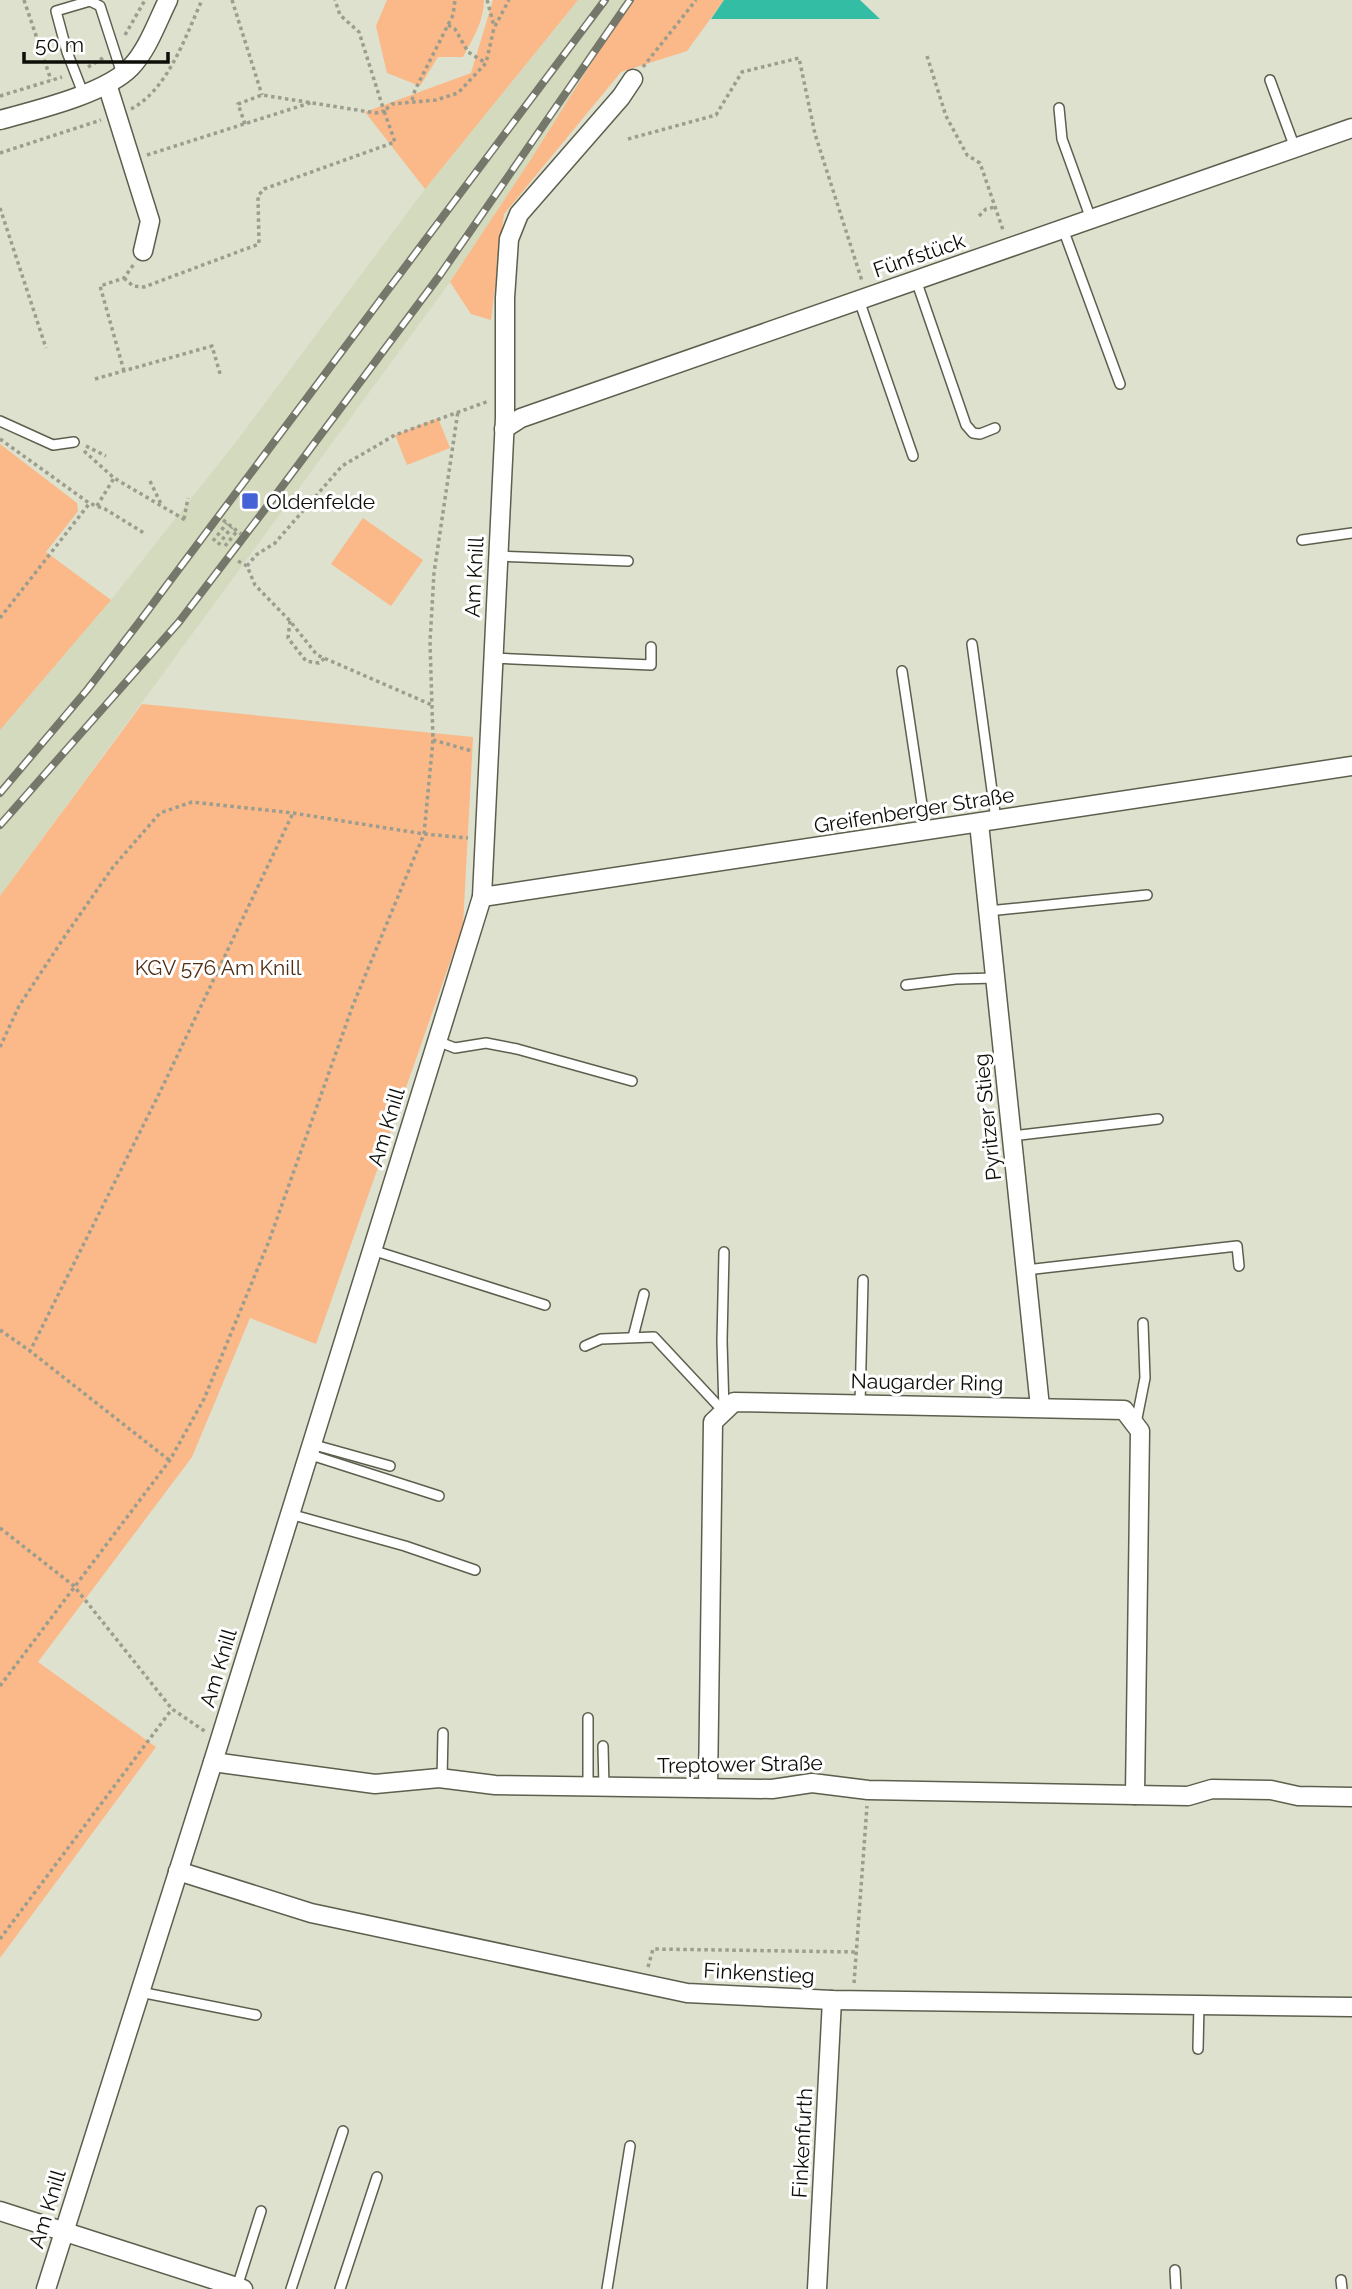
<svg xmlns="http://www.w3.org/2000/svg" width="1352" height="2289" font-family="Raleway,sans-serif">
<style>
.built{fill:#d4dabe}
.green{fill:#fbb888}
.water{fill:#32bda4}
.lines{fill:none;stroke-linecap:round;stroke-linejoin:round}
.service-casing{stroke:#5c5f4d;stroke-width:12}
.minor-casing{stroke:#5c5f4d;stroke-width:21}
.path{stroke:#9b9e8e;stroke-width:3.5;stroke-dasharray:3.5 3.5;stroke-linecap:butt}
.service{stroke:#fff;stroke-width:9}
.minor{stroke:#fff;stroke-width:18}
.rail-casing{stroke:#747769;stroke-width:8}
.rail{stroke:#fff;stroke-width:5;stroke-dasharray:16;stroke-linecap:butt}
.poi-dot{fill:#4563d7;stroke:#fff;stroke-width:2.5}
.labels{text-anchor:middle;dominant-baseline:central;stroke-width:6;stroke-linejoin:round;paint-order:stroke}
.street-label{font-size:21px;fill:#0c0e07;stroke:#fff}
.poi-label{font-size:21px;fill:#0c0e07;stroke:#fff;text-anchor:start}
.park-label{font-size:21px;fill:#502f17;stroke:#fff}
</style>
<rect width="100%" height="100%" fill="#dde1cd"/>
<!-- built -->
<path class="built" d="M578 0H631L531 159 450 282 0 896V730L111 600 239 438 425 189Z"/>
<!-- green -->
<g class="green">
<path d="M387 0H484C484 21 473 38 463 57H438L420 86 387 73 376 26Z"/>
<path d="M493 0H578L425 189 365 112 471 73Z"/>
<path d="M631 0H724L687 51 621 72 504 214 491 320 471 314 450 282 531 159Z"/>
<path d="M438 418 450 448 407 465 395 435Z"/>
<path d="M0 444 77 503 78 511 46 552 111 600 0 730Z"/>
<path d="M363 518 423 560 391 606 331 564Z"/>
<path d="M142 704 473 737 463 925 316 1344 250 1318 192 1457 38 1662 156 1747 0 1958V896Z"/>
</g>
<!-- water -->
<path class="water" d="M724 0H860L880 19H711Z"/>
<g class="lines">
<defs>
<g id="service">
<path d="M1270 80 1295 148"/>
<path d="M83 93 67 52 56 11 90 1 100 6 122 74"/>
<path d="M1059 108 1062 139 1091 219"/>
<path d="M1063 229 1120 384"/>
<path d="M916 280 966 425 973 433 980 434 995 428"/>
<path d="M859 300 913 456"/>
<path d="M0 421 53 445 74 442"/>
<path d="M1302 540 1352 533"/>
<path d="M498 556 628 561"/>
<path d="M972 644 996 820"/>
<path d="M492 658 651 665V647"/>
<path d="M902 671 926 831"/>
<path d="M988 911 1147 895"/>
<path d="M906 985 956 979 996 978"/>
<path d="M437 1041 455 1048 486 1043 517 1049 632 1081"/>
<path d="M1012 1136 1158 1119"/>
<path d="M372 1250 545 1305"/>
<path d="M724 1252 722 1341 724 1410"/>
<path d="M1026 1270 1237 1246 1239 1266"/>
<path d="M633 1337 644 1294"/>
<path d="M585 1346 601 1339 654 1337 724 1412"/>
<path d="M860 1404 863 1280"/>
<path d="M1136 1423 1145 1378 1143 1323"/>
<path d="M311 1444 390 1466"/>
<path d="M308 1454 439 1496"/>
<path d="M290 1514 405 1546 475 1570"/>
<path d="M603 1746 604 1787"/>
<path d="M442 1779 443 1733"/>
<path d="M588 1787V1718"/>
<path d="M140 1992 256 2015"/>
<path d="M1198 2049 1199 2004"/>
<path d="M1175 2270 1176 2289"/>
<path d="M1341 2280 1342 2289"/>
<path d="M237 2287 261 2211"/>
<path d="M291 2289 343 2131"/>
<path d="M340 2289 377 2177"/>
<path d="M607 2289 630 2146"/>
</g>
<g id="minor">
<path d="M107 84 150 221 143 251"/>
<path d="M0 120C36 110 105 94 131 67 148 49 157 22 168 0"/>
<path d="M504 429 521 418 1352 128"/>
<path d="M979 823 1040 1407"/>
<path d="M482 897 1352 766"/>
<path d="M213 1762 375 1784 439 1778 495 1785 772 1789 812 1783 868 1790 1188 1796 1212 1789 1271 1790 1298 1796 1352 1797"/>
<path d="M708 1788 713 1422 734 1402 1124 1410 1140 1431 1135 1795"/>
<path d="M178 1871 311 1913 687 1993 832 2000 1352 2007"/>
<path d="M0 2211 243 2289"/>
<path d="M46 2289 213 1762 482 897 505 418V298L509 239 519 214 621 97 633 79"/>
<path d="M817 2289 832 2000"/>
</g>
</defs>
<!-- service casing -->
<use href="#service" class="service-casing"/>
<!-- minor casing -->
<use href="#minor" class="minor-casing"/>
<!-- path -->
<g class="path">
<path d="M24 0 51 80"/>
<path d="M232 0 262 95"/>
<path d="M487 0 494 26"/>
<path d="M448 25 455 29 468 52 486 63"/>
<path d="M125 35 145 0"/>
<path d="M927 56 946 116 967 155 980 163 1003 230"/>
<path d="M88 67 103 58"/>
<path d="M643 67 696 0"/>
<path d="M0 96 62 77"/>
<path d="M412 100 415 90 453 15 455 0"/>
<path d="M131 109C168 90 186 35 202 0"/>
<path d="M245 124 238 104 262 95 376 113 384 111 359 32 340 15 335 0"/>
<path d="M628 139 716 115 742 72 799 58 815 134 862 281"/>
<path d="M0 153 101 120"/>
<path d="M147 155 313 102"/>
<path d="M0 208 46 348"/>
<path d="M979 216 986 209 995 207"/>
<path d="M124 278 133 286 144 287 259 244 258 196 264 189 395 142 384 111 392 104 436 100 458 93 486 63 494 28 509 0"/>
<path d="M124 371 100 286 124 278 134 264"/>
<path d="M95 379 212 346 221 377"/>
<path d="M0 439 89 503 105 509 144 533"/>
<path d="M86 446 106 456"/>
<path d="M84 451 114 478 187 521"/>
<path d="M150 481 161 504"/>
<path d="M97 506 114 478"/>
<path d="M184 519 188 498"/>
<path d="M223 520 241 534"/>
<path d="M213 541 227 523"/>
<path d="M218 545 232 527"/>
<path d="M225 546 237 531"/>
<path d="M238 561 247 566 255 585 290 621 317 655 432 705"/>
<path d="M247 566 256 555 275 543 342 466 395 435 489 401"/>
<path d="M0 618 89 504"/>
<path d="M290 621 288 638 306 661 319 663 325 658"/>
<path d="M433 740 472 751"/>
<path d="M0 1047 19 1006 65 936 113 867 160 813 192 802 293 813 424 834 468 838"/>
<path d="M0 1330 30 1351"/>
<path d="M169 1460 30 1351 160 1092 293 813"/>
<path d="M0 1528 74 1586 172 1709 206 1732"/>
<path d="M0 1686 170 1460 204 1399 269 1241 353 1005 424 834 433 740 430 642 434 573 458 411"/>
<path d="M0 1939 172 1709"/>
<path d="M648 1967 653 1949 857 1952"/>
<path d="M854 1983 867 1806"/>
</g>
<!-- service -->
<use href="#service" class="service"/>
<!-- minor -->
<use href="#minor" class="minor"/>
<defs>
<g id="rail">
<path d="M0 793 87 690 137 625 605 0"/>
<path d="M0 825 179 622 272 500 440 275 630 0"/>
</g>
</defs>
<!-- rail casing -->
<use href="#rail" class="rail-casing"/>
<!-- rail -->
<use href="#rail" class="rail"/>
</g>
<!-- markers -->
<rect class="poi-dot" x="241" y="492" width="18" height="18" rx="3.5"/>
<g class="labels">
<!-- street labels -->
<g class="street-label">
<text transform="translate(919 255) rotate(-19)">Fünfstück</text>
<text transform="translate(474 577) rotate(-87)">Am Knill</text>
<text transform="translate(914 810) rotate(-9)">Greifenberger Straße</text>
<text transform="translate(987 1117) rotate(-96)">Pyritzer Stieg</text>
<text transform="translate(386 1127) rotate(-73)">Am Knill</text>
<text transform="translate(927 1382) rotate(1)">Naugarder Ring</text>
<text transform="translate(218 1668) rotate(-73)">Am Knill</text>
<text transform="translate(740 1764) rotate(-1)">Treptower Straße</text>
<text transform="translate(759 1973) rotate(3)">Finkenstieg</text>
<text transform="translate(802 2143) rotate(-87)">Finkenfurth</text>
<text transform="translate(47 2209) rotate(-73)">Am Knill</text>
</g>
<!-- poi labels -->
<g class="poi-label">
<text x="266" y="501">Oldenfelde</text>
</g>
<!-- park labels -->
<g class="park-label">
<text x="218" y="967">KGV 576 Am Knill</text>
</g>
</g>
<!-- scale -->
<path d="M24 52v10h144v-10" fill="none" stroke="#0c0e07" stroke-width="3.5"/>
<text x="35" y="52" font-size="21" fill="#0c0e07" stroke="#ffffff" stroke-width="5" paint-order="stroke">50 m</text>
</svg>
